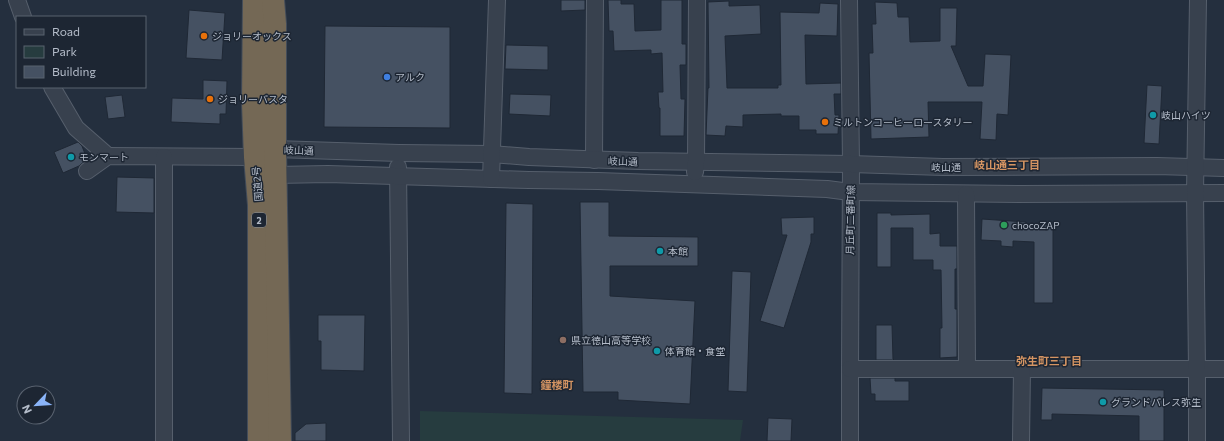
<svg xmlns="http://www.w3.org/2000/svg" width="1224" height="441" font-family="Commissioner,'Noto Sans JP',sans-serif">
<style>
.green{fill:#263c3f}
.building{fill:#455162;stroke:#1f2835}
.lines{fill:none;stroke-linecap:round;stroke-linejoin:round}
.minor-casing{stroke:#565f6c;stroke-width:18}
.highway-casing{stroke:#434c59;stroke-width:24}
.minor{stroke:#38414e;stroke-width:16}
.highway{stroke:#746855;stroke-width:22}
.food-dot{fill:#e8710a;stroke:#1d2633;stroke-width:1.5}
.shop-dot{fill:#3f7fe0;stroke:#1d2633;stroke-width:1.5}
.culture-dot{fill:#0f9aa8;stroke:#1d2633;stroke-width:1.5}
.leisure-dot{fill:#2e9e5b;stroke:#1d2633;stroke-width:1.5}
.education-dot{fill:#8d6e63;stroke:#1d2633;stroke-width:1.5}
.labels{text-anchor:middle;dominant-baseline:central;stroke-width:3;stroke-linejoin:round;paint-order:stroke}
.shield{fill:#1d2633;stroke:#878f9c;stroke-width:1}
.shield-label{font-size:9px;font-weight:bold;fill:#b4bcc9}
.poi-label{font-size:10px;fill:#b4bcc9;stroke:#1d2633;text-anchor:start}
.street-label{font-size:10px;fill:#b4bcc9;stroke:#1d2633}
.neighbourhood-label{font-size:11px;font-weight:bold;fill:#d59563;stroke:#1d2633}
</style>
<rect width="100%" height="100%" fill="#242f3e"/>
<!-- green -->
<path class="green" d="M420 411 743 420 740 441H420Z"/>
<!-- building -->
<g class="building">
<path d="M561 0H585V10L561 11Z"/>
<path d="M608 0H621V4H634L635 31 661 30V0H682V44H686V65H680L681 99H685L684 136H660V108H659L658 92H663L662 53 651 54V50L614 51 613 31H609Z"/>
<path d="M729 1V6L760 5 761 34 725 36 727 88H778V85H781L780 12 819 13 820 3 838 4 837 36 805 35 806 84 841 83V94H834L835 115H839L838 134H816V130H799V116H781V114L743 115V127L726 126 725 136 706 135 708 88H709L708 2Z"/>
<path d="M875 2 897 3 898 17H909L910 42 940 41V8H957L956 46H951L968 86H983L985 54 1011 55 1008 115 997 114 996 140 980 139 982 102H928L929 137 871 139 869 53H873L872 24H876Z"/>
<path d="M189 10 225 13 222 60 186 58Z"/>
<path d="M325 26 450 27V128L324 127Z"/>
<path d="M506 45 548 46V70L505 69Z"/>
<path d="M203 80 227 81 226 114H220V124L171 122 172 98 203 99Z"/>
<path d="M1147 85 1162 86 1159 144 1144 143Z"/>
<path d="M510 94 551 95 550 116 509 114Z"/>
<path d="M122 95 125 117 108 119 105 97Z"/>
<path d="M78 142 82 146 87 159 79 166 63 173 54 152Z"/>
<path d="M117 177 154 178V213L116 212Z"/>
<path d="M580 202H609V236L698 237V266H610V296L695 301 690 404 618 400V392H583Z"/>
<path d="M506 203 533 204 532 394 504 393Z"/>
<path d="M877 213H891V215L930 214V234L940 233V246H957V269H955V309H957V357L940 358V328H942L941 270H933V260H913V228H891V267H877Z"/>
<path d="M814 217V234H811V242L784 328 760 321 787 235H782L781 218Z"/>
<path d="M982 219 1026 222V224L1053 225V303H1034V242L1013 241V247L1001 246V241L981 240Z"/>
<path d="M732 271 751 272 747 392 728 391Z"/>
<path d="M318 315H365L364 371 321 370V341H318Z"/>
<path d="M876 325H892L893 359 894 360H876Z"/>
<path d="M870 378H895V381H909V401H875V394H871Z"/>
<path d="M1042 388 1164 390V441H1139V416L1052 414V420H1041Z"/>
<path d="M768 418 792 419 791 441H767Z"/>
<path d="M326 423V441H295V433L306 424Z"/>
</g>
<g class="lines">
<defs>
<g id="minor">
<path d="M17 0 23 17"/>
<path d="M849 0 851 164 850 369V441"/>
<path d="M52 87 76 128 108 156"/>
<path d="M594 160 595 0"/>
<path d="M398 167 401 441"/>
<path d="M268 169 276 175 328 174 529 180 598 181 827 189 850 192 1020 194 1224 193"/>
<path d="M87 171 108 156 255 157 275 149 399 153 491 154 529 157 638 161 851 164 943 167 1157 166 1224 168"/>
<path d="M695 172 696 162 697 0"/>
<path d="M491 179 497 0"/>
<path d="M966 194 967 369"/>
<path d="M850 369H1224"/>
<path d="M164 441V157"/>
<path d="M1021 441 1022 369"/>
<path d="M1197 441V369L1195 193 1198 0"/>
</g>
<g id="highway">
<path d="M254 0 253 103 255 157 259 205V441"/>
<path d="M273 0 275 24V149L280 441"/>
</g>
</defs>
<!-- minor casing -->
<use href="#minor" class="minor-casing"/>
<!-- highway casing -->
<use href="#highway" class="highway-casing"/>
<!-- minor -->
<use href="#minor" class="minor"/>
<!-- highway -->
<use href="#highway" class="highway"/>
</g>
<!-- markers -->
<g class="food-dot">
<circle cx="204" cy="36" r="4"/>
<circle cx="210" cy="99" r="4"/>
<circle cx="825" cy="122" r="4"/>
</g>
<circle class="shop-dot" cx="387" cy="77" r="4"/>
<g class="culture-dot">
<circle cx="1153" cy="115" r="4"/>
<circle cx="71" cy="157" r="4"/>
<circle cx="660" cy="251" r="4"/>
<circle cx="657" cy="351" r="4"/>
<circle cx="1103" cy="402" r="4"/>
</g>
<circle class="leisure-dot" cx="1004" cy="225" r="4"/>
<circle class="education-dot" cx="563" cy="340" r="4"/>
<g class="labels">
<!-- shield labels -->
<rect class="shield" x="252" y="213" width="14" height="14" rx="3"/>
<g class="shield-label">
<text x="259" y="220">2</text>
</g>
<!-- poi labels -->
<g class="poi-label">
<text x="212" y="36">ジョリーオックス</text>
<text x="395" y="77">アルク</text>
<text x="218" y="99">ジョリーパスタ</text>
<text x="1161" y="115">岐山ハイツ</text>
<text x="833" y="122">ミルトンコーヒーロースタリー</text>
<text x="79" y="157">モンマート</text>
<text x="1012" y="225">chocoZAP</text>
<text x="668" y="251">本館</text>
<text x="571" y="340">県立徳山高等学校</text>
<text x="665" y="351">体育館・食堂</text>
<text x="1111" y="402">グランドパレス弥生</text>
</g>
<!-- street labels -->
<g class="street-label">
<text transform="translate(299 150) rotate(2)">岐山通</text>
<text transform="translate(623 161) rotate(2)">岐山通</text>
<text x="946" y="167">岐山通</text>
<text transform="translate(257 184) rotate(-95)">国道2号</text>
<text transform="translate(850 220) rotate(-89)">月丘町二番町線</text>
</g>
<!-- neighbourhood labels -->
<g class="neighbourhood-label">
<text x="1007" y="164">岐山通三丁目</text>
<text x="1049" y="360">弥生町三丁目</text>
<text x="557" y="384">鐘楼町</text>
</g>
</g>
<!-- legend -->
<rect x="16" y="16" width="130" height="72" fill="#1d2633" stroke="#59626f"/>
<rect x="24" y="29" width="20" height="6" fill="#38414e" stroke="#59626f"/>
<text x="52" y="36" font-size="12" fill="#b4bcc9">Road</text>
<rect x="24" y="46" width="20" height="12" fill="#263c3f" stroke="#59626f"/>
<text x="52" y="56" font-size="12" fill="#b4bcc9">Park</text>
<rect x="24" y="66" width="20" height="12" fill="#455162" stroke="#59626f"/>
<text x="52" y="76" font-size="12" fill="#b4bcc9">Building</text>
<!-- north arrow -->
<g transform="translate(36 405) rotate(245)"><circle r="19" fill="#1d2633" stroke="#59626f"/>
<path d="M0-3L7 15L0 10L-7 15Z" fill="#8ab4f8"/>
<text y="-6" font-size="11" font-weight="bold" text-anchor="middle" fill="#b4bcc9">N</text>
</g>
</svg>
